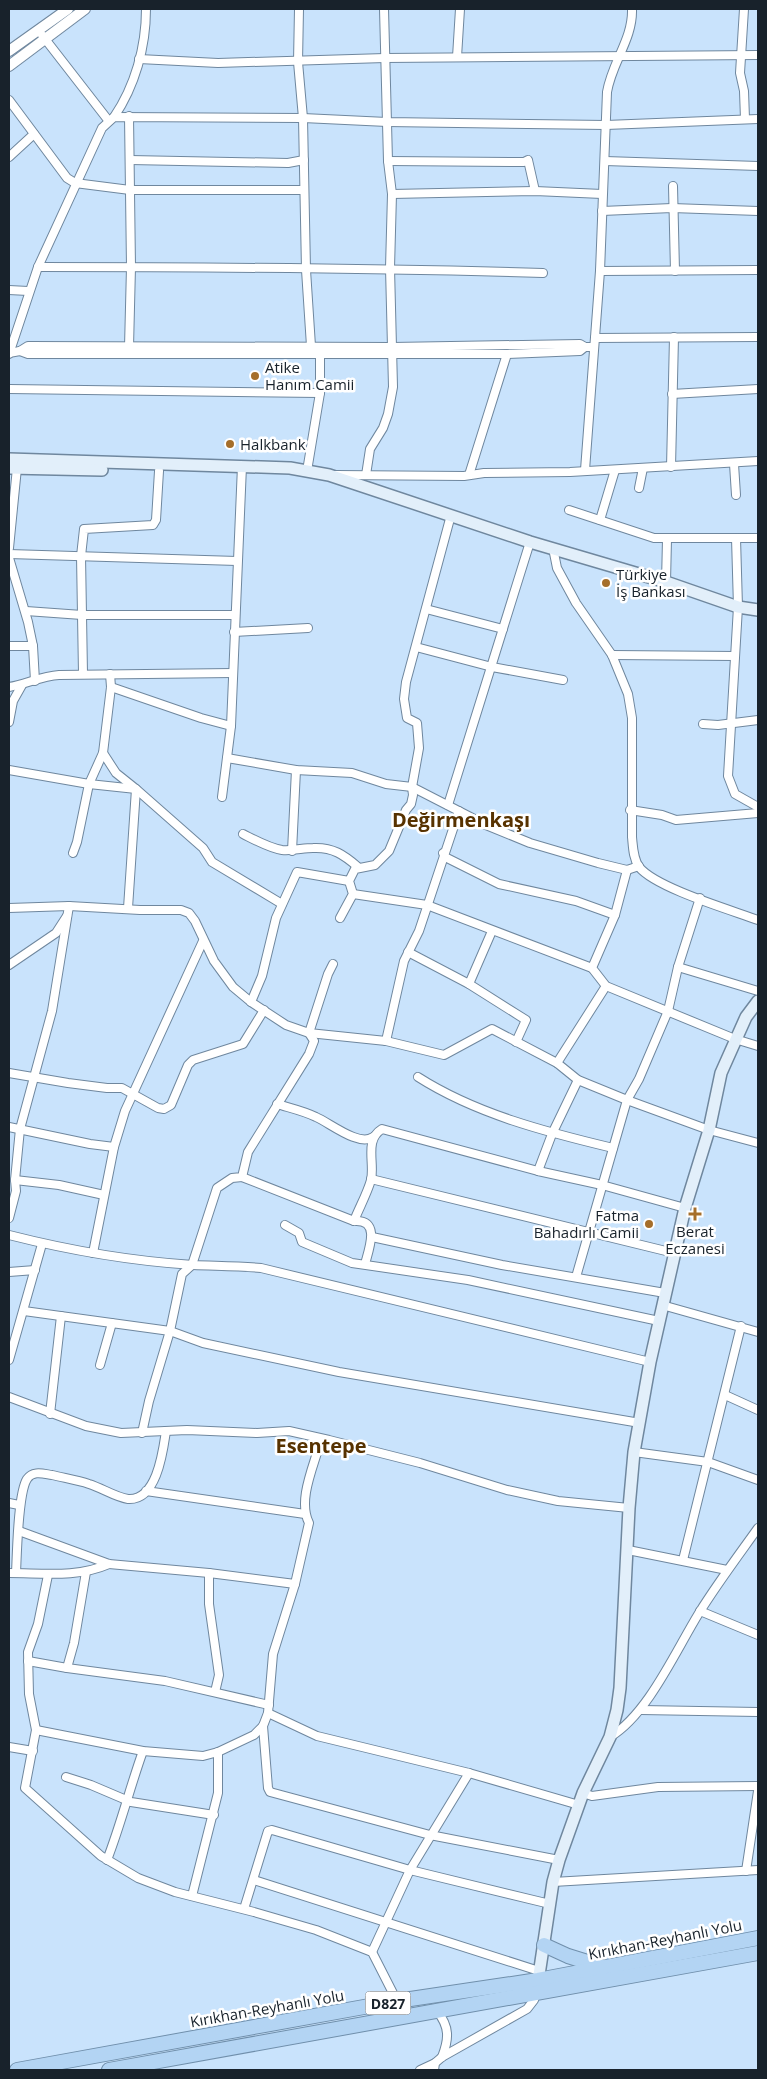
<svg xmlns="http://www.w3.org/2000/svg" width="767" height="2079" font-family="'Open Sans',sans-serif">
<style>
.lines{fill:none;stroke-linecap:round;stroke-linejoin:round}
.minor-casing{stroke:#6f879e;stroke-width:10}
.tertiary-casing{stroke:#6f879e;stroke-width:12}
.secondary-casing{stroke:#6f879e;stroke-width:14}
.trunk-casing{stroke:#708fab;stroke-width:16}
.minor{stroke:#fff;stroke-width:8}
.tertiary{stroke:#fff;stroke-width:10}
.secondary{stroke:#e2effa;stroke-width:11}
.trunk{stroke:#b3d4f3;stroke-width:14}
.poi-dot{fill:#a56e2a;stroke:#fff;stroke-width:2}
.labels{text-anchor:middle;dominant-baseline:central;stroke-width:5;stroke-linejoin:round;paint-order:stroke}
.shield{fill:#fff;stroke:#5d646b;stroke-width:1}
.shield-label{font-size:14px;font-weight:bold;fill:#18222b}
.poi-label{font-size:15px;fill:#18222b;stroke:#fff;text-anchor:start}
.street-label{font-size:15px;fill:#18222b;stroke:#fff}
.district-label{font-size:20px;font-weight:bold;fill:#573200;stroke:#fff}
</style>
<rect width="100%" height="100%" fill="#c9e3fc"/>
<g class="lines">
<defs>
<g id="minor">
<path d="M299 9 298 62 303 118 306 270 311 346 320 354V393L307 471"/>
<path d="M744 9 740 73 744 91 745 119"/>
<path d="M42 35 108 120"/>
<path d="M457 57 460 9"/>
<path d="M139 59 218 63 385 58 758 55"/>
<path d="M9 100 67 178 75 183 130 190H304"/>
<path d="M114 117C135 86 146 47 146 9"/>
<path d="M9 157 34 134"/>
<path d="M130 160 288 163 304 160"/>
<path d="M388 161 524 162 528 160 535 191"/>
<path d="M605 161 758 166"/>
<path d="M673 186 675 271"/>
<path d="M392 194 535 191 602 194"/>
<path d="M602 211 672 208 758 211"/>
<path d="M38 267C206 267 374 268 543 273"/>
<path d="M600 271 758 270"/>
<path d="M9 290 28 291"/>
<path d="M595 338 758 337"/>
<path d="M129 347 131 267 129 116"/>
<path d="M20 351 28 354H507L580 351 585 347"/>
<path d="M9 353 20 351 28 346 392 347 580 344 585 347H594"/>
<path d="M9 354 38 267 102 128 114 117 303 118 387 122 606 125 758 119"/>
<path d="M9 389 320 393"/>
<path d="M672 394 758 389"/>
<path d="M734 464 736 495"/>
<path d="M671 467 674 337"/>
<path d="M585 470 600 271 607 92C612 62 633 39 632 9"/>
<path d="M336 475 464 476 484 473 570 472 758 461"/>
<path d="M366 475 370 449 383 428 388 414 393 387 390 268 392 194 388 161 384 9"/>
<path d="M469 475 507 354"/>
<path d="M639 488 643 468"/>
<path d="M569 510 654 538H758"/>
<path d="M600 520 615 470"/>
<path d="M736 538 738 607 728 776 735 794 758 807"/>
<path d="M9 548 17 468"/>
<path d="M553 548 557 568 576 603 612 655 628 694 632 718V837C633 847 633 858 639 867 656 888 731 910 758 920"/>
<path d="M9 554 237 561"/>
<path d="M9 558 28 622 33 646 35 681"/>
<path d="M666 582 667 539"/>
<path d="M426 609 503 629"/>
<path d="M26 611 82 615H234"/>
<path d="M234 632 308 628"/>
<path d="M9 646H33"/>
<path d="M416 647 492 667 563 680"/>
<path d="M612 655 735 656"/>
<path d="M83 674 81 556 84 529 153 525 156 520 159 471"/>
<path d="M9 687C26 684 42 676 59 675L233 673"/>
<path d="M111 687 201 718 231 726"/>
<path d="M9 722 13 701 22 685"/>
<path d="M703 724 718 725 758 720"/>
<path d="M103 753 116 773 136 789 128 908"/>
<path d="M227 758 296 770 352 773 386 784 412 787 486 825 530 843 598 863 627 870 639 866"/>
<path d="M9 770 89 784 136 789 203 848 212 862 282 904"/>
<path d="M222 797 231 726 242 466"/>
<path d="M448 805 530 542"/>
<path d="M630 810 662 815 676 820 758 813"/>
<path d="M243 834C255 840 269 848 282 850 293 851 303 848 313 848 333 847 344 855 358 867"/>
<path d="M292 851 296 770"/>
<path d="M73 853 77 842 89 784 103 753 111 687 110 674"/>
<path d="M443 853 445 857 499 884 576 901 615 915"/>
<path d="M627 870 615 915 592 968 606 986 735 1039 758 1046"/>
<path d="M353 894 427 905 592 968"/>
<path d="M9 908 69 906 140 910H181L189 913 195 921 214 961 233 987 251 1002 286 1025 309 1033 386 1041 444 1055 492 1029 557 1063"/>
<path d="M340 918 353 894 349 881 355 869 375 865 389 851 406 810 411 804 413 795 412 787 419 748 417 723 407 718 404 699 406 682 451 515"/>
<path d="M408 952 469 984 526 1020 516 1042"/>
<path d="M9 965 56 933 67 916"/>
<path d="M678 967 758 991"/>
<path d="M469 984 492 931"/>
<path d="M606 986 557 1063 578 1080 627 1100 709 1130 758 1143"/>
<path d="M251 1002 262 976 276 918 297 872 349 881"/>
<path d="M386 1041 404 961 419 931 459 811"/>
<path d="M9 1073 68 1083 107 1088H122L158 1108 164 1109 171 1105 188 1065 193 1060 243 1044 264 1010"/>
<path d="M418 1077C476 1114 546 1132 613 1148"/>
<path d="M277 1104C290 1108 304 1111 316 1117 330 1123 359 1147 373 1137"/>
<path d="M9 1127 90 1144 114 1147"/>
<path d="M538 1171 552 1134 578 1080"/>
<path d="M242 1177 354 1221C381 1219 369 1249 365 1264"/>
<path d="M371 1179 674 1253"/>
<path d="M15 1180 59 1185 104 1195"/>
<path d="M9 1218 16 1191 15 1180 20 1129 52 1011 69 906"/>
<path d="M354 1221C359 1208 367 1194 371 1180 375 1163 364 1140 382 1129L538 1171 602 1185 685 1208"/>
<path d="M285 1225 299 1233 302 1242 352 1263 468 1280 659 1321"/>
<path d="M9 1235C68 1250 131 1261 193 1265 216 1266 238 1266 261 1268L650 1362"/>
<path d="M372 1237 502 1265 665 1293"/>
<path d="M93 1253 114 1147 125 1111 203 941"/>
<path d="M9 1272 35 1270"/>
<path d="M576 1277 627 1100 639 1079 668 1011 678 967 700 898"/>
<path d="M662 1305 758 1332"/>
<path d="M24 1311 170 1331 203 1343 339 1372 640 1423"/>
<path d="M9 1360 42 1244"/>
<path d="M100 1365 112 1323"/>
<path d="M725 1395 758 1410"/>
<path d="M9 1397 86 1426 121 1433 187 1430 257 1433 289 1431 329 1440 420 1463 507 1490 558 1501 629 1508"/>
<path d="M50 1414 61 1316"/>
<path d="M142 1433 149 1401 170 1331 182 1274 192 1265 217 1188 232 1178 242 1177 248 1152 309 1054 314 1041 309 1033 328 974 333 964"/>
<path d="M634 1452 708 1462 758 1480"/>
<path d="M146 1491 305 1514"/>
<path d="M9 1503 19 1505"/>
<path d="M19 1531 109 1564 209 1573 295 1584"/>
<path d="M628 1550 727 1570"/>
<path d="M683 1560 741 1326"/>
<path d="M9 1573C43 1573 77 1578 109 1564"/>
<path d="M16 1573C17 1553 18 1493 27 1479 33 1470 44 1474 52 1475 64 1478 77 1480 89 1484 102 1488 115 1497 128 1499 157 1501 163 1451 166 1431"/>
<path d="M209 1573V1604L219 1675 215 1692"/>
<path d="M48 1575 38 1624 28 1652 29 1694 36 1730 25 1788 101 1856 138 1878 175 1892 254 1912 316 1930 372 1952 397 2001"/>
<path d="M700 1611 758 1635"/>
<path d="M28 1661 67 1668 165 1681 269 1705"/>
<path d="M67 1668 74 1643 86 1572"/>
<path d="M641 1710 758 1712"/>
<path d="M268 1713 317 1736 469 1773 579 1805"/>
<path d="M263 1726 268 1788 270 1792 430 1835 559 1860"/>
<path d="M36 1730 143 1751 203 1756 218 1752 254 1735 263 1726 268 1713 273 1654 295 1584 309 1523C297 1499 315 1464 321 1439"/>
<path d="M610 1737C648 1714 675 1652 699 1613 717 1584 738 1556 758 1528"/>
<path d="M9 1747 33 1751"/>
<path d="M66 1777 91 1785 131 1802 214 1815"/>
<path d="M583 1793 592 1796 658 1787 758 1786"/>
<path d="M107 1860C121 1824 130 1787 143 1751"/>
<path d="M746 1871 758 1791"/>
<path d="M254 1880 539 1971"/>
<path d="M553 1882 758 1870"/>
<path d="M192 1896 218 1793V1752"/>
<path d="M244 1909 268 1831 272 1830 410 1870 550 1904"/>
<path d="M372 1952 410 1870 469 1773"/>
<path d="M437 2011C450 2027 449 2039 442 2057"/>
<path d="M420 2070 435 2063"/>
<path d="M434 2070 435 2063 442 2057 527 2009 534 2000 536 1994"/>
</g>
<g id="tertiary">
<path d="M9 51 68 9"/>
<path d="M9 66 85 9"/>
</g>
<g id="secondary">
<path d="M9 459 290 468 329 475 530 542 666 582 738 607 758 610"/>
<path d="M9 468 102 470"/>
<path d="M537 1988 553 1882 559 1860 583 1793 610 1737 617 1710 620 1688 629 1508 634 1452 650 1362 685 1208 709 1130 721 1073 746 1017 758 1001"/>
</g>
<g id="trunk">
<path d="M544 1945 568 1956 600 1966"/>
<path d="M17 2070 397 2001 538 1980 758 1938"/>
<path d="M109 2070 758 1953"/>
</g>
</defs>
<!-- minor casing -->
<use href="#minor" class="minor-casing"/>
<!-- tertiary casing -->
<use href="#tertiary" class="tertiary-casing"/>
<!-- secondary casing -->
<use href="#secondary" class="secondary-casing"/>
<!-- trunk casing -->
<use href="#trunk" class="trunk-casing"/>
<!-- minor -->
<use href="#minor" class="minor"/>
<!-- tertiary -->
<use href="#tertiary" class="tertiary"/>
<!-- secondary -->
<use href="#secondary" class="secondary"/>
<!-- trunk -->
<use href="#trunk" class="trunk"/>
</g>
<!-- markers -->
<g class="poi-dot">
<circle cx="255" cy="376" r="5"/>
<circle cx="230" cy="444" r="5"/>
<circle cx="606" cy="583" r="5"/>
<path d="M692.5 1206.5h5v5h5v5h-5v5h-5v-5h-5v-5h5z"/>
<circle cx="649" cy="1224" r="5"/>
</g>
<g class="labels">
<!-- shield labels -->
<rect class="shield" x="365.5" y="1991.5" width="45" height="23" rx="4"/>
<g class="shield-label">
<text x="388" y="2003">D827</text>
</g>
<!-- poi labels -->
<g class="poi-label">
<text x="265" y="367">Atike<tspan x="265" dy="17">Hanım Camii</tspan></text>
<text x="240" y="444">Halkbank</text>
<text x="616" y="574">Türkiye<tspan x="616" dy="17">İş Bankası</tspan></text>
<text x="639" y="1215" text-anchor="end">Fatma<tspan x="639" dy="17">Bahadırlı Camii</tspan></text>
<text x="695" y="1231" text-anchor="middle">Berat<tspan x="695" dy="17">Eczanesi</tspan></text>
</g>
<!-- street labels -->
<g class="street-label">
<text transform="translate(665 1939) rotate(-11)">Kırıkhan-Reyhanlı Yolu</text>
<text transform="translate(267 2008) rotate(-10)">Kırıkhan-Reyhanlı Yolu</text>
</g>
<!-- district labels -->
<g class="district-label">
<text x="461" y="819">Değirmenkaşı</text>
<text x="321" y="1445">Esentepe</text>
</g>
</g>
<!-- border -->
<rect width="767" height="2079" fill="none" stroke="#18222b" stroke-width="20"/>
</svg>
